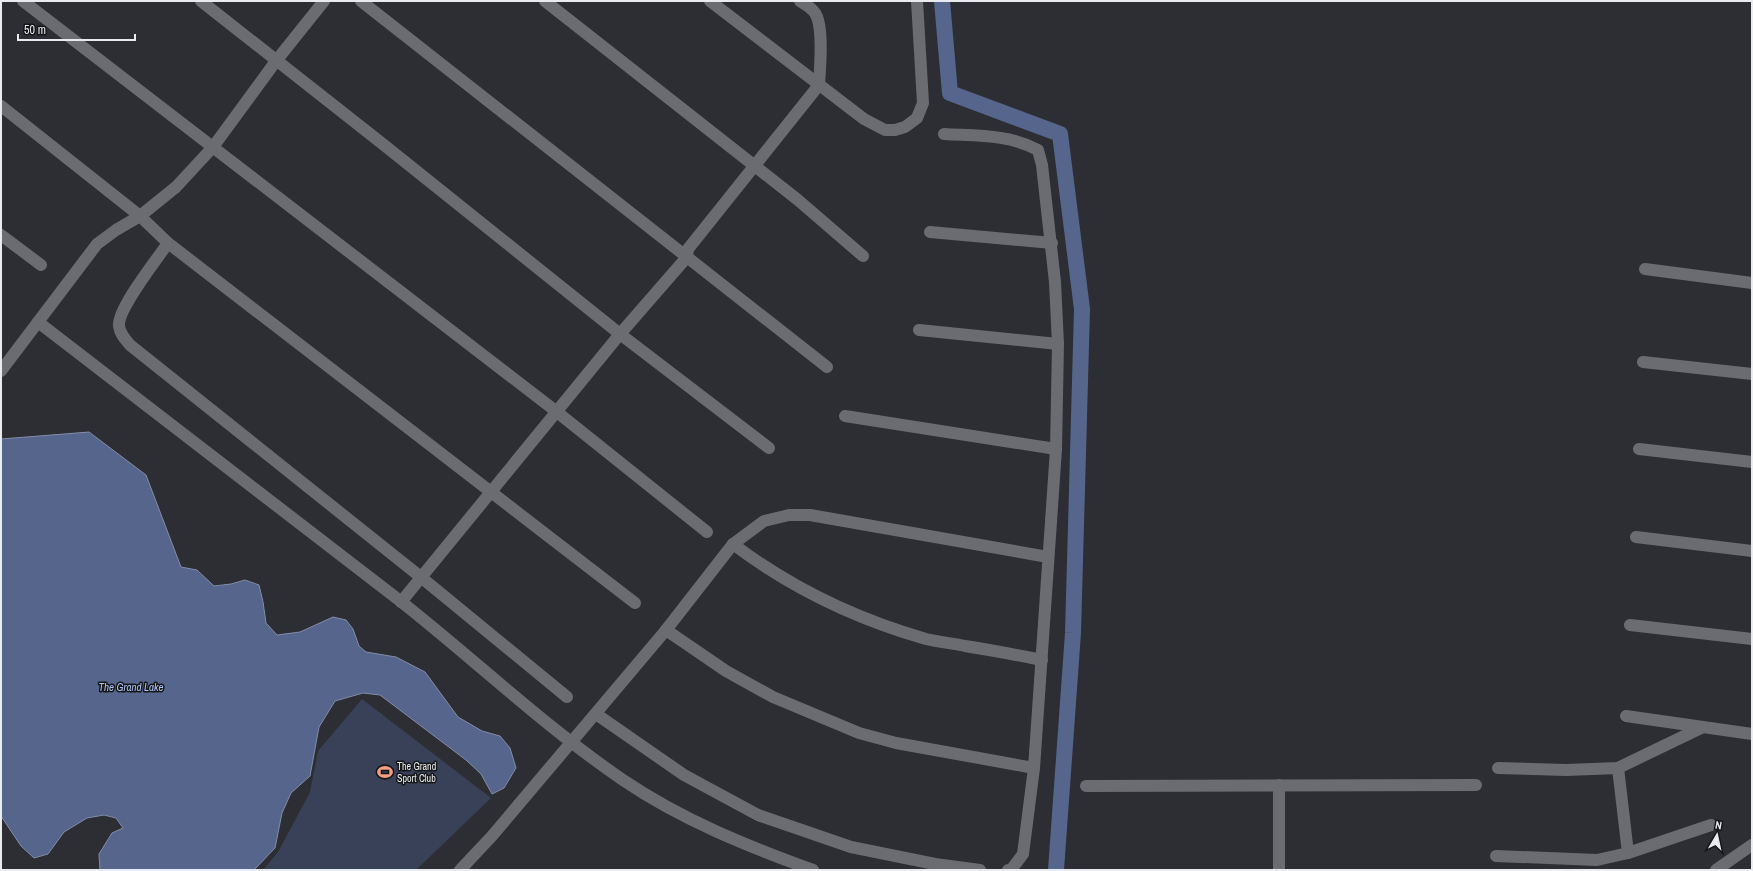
<svg xmlns="http://www.w3.org/2000/svg" width="1753" height="871" font-family="'Archivo Narrow',sans-serif">
<style>
.green{fill:#384157}
.water{fill:#56658c;stroke:#828da9}
.lines{fill:none;stroke-linecap:round;stroke-linejoin:round}
.canal{stroke:#56658c;stroke-width:16}
.minor{stroke:#6a6c71;stroke-width:12}
.labels{text-anchor:middle;dominant-baseline:central;stroke-width:3;stroke-linejoin:round;paint-order:stroke}
.poi-label{font-size:10px;fill:#eaebee;stroke:#151618;text-anchor:start}
.water-label{font-size:11px;font-style:italic;fill:#b0c5f9;stroke:#151618}
</style>
<rect width="100%" height="100%" fill="#2c2e33"/>
<!-- green -->
<path class="green" d="M362 699 491 798 416 870H263L278 852 310 792 318 751Z"/>
<!-- water -->
<path class="water" d="M89 432 146 475 181 567 197 570 214 586 231 584 245 580 259 585 263 602 266 623 277 635 300 632 333 617 346 620 353 629 359 646 366 652 396 657 425 672 458 717 482 731 500 736 510 748 516 768 504 788 492 794 481 774 466 760 380 695 363 693 335 701 319 727 310 776 291 793 282 813 275 848 254 870H100L99 854 112 833 123 828 116 818 104 815 87 818 64 832 48 854 34 858 21 846 1 816V439Z"/>
<g class="lines">
<!-- canal -->
<path class="canal" d="M942 1 950 93 1060 134 1082 309 1073 633 1056 870"/>
<!-- minor -->
<g class="minor">
<path d="M23 1 557 412 707 532"/>
<path d="M201 1 384 145 620 334 769 448"/>
<path d="M361 1 827 367"/>
<path d="M545 1 798 200 863 256"/>
<path d="M710 1 864 119 885 130H895L905 127 917 118 923 103 917 1"/>
<path d="M1 106 140 216 168 243 635 603"/>
<path d="M944 134C977 136 1008 134 1038 150L1042 165 1055 282 1058 344 1056 449 1034 768 1023 854 1011 870H1008"/>
<path d="M930 232 1052 243"/>
<path d="M1 235 41 265"/>
<path d="M168 243C158 258 117 309 119 326 120 334 125 339 130 345L422 578 567 697"/>
<path d="M1645 269 1752 283"/>
<path d="M38 322C158 415 279 507 399 600 474 659 544 726 623 780 682 820 747 846 813 870"/>
<path d="M919 330 1058 344"/>
<path d="M1643 362 1752 374"/>
<path d="M1 371 97 244 116 230 140 216 176 187 213 147 276 61 324 1"/>
<path d="M845 416 1056 449"/>
<path d="M1639 449 1752 462"/>
<path d="M1636 537 1752 551"/>
<path d="M733 544C791 588 856 619 926 639 938 642 952 643 965 646 991 650 1017 655 1042 660"/>
<path d="M401 602 620 334 687 257 688 249 819 85C820 68 824 26 815 13 812 8 805 4 800 1"/>
<path d="M1630 625 1752 639"/>
<path d="M666 630 726 671 773 697 859 733 896 743 1034 768"/>
<path d="M596 714 684 775 758 815 851 847 935 864 980 870"/>
<path d="M1626 716 1752 734"/>
<path d="M1498 768 1566 770 1618 768 1703 727"/>
<path d="M1618 768 1628 853"/>
<path d="M1279 785V870"/>
<path d="M1086 786 1476 785"/>
<path d="M1496 856 1597 860 1628 853 1711 825"/>
<path d="M460 870 492 836 666 630 733 544 764 521 789 515H810L1048 557"/>
<path d="M1716 870 1752 845"/>
</g>
</g>
<!-- icons -->
<defs>
<symbol id="stadium-bare" viewBox="-9 -9 18 18"><path d="M0-5a6.5 5 0 1 0 0 10a6.5 5 0 1 0 0-10ZM-3.5-1.8h7v3.6h-7Z" fill="#f39f83" stroke="#151618" stroke-width="2.5" paint-order="stroke"/></symbol>
</defs>
<g fill-rule="evenodd">
<use href="#stadium-bare" x="374" y="761" width="22" height="22"/>
</g>
<g class="labels">
<!-- poi labels -->
<g class="poi-label">
<text x="397" y="766">The Grand<tspan x="397" dy="12">Sport Club</tspan></text>
</g>
<!-- water labels -->
<g class="water-label">
<text x="131" y="687">The Grand Lake</text>
</g>
</g>
<!-- border -->
<rect width="1753" height="871" fill="none" stroke="#eaebee" stroke-width="4"/>
<!-- north arrow -->
<g transform="translate(1717 835) rotate(9)" stroke="#151618" stroke-width="3" paint-order="stroke">
<path d="M0-3L7 15L0 10L-7 15Z" fill="#eaebee"/>
<text y="-6" font-size="11" font-weight="bold" text-anchor="middle" fill="#eaebee">N</text>
</g>
<!-- scale -->
<path d="M18 34v6h117v-6" fill="none" stroke="#eaebee" stroke-width="2"/>
<text x="24" y="34" font-size="12" fill="#eaebee" stroke="#151618" stroke-width="3" paint-order="stroke">50 m</text>
</svg>
